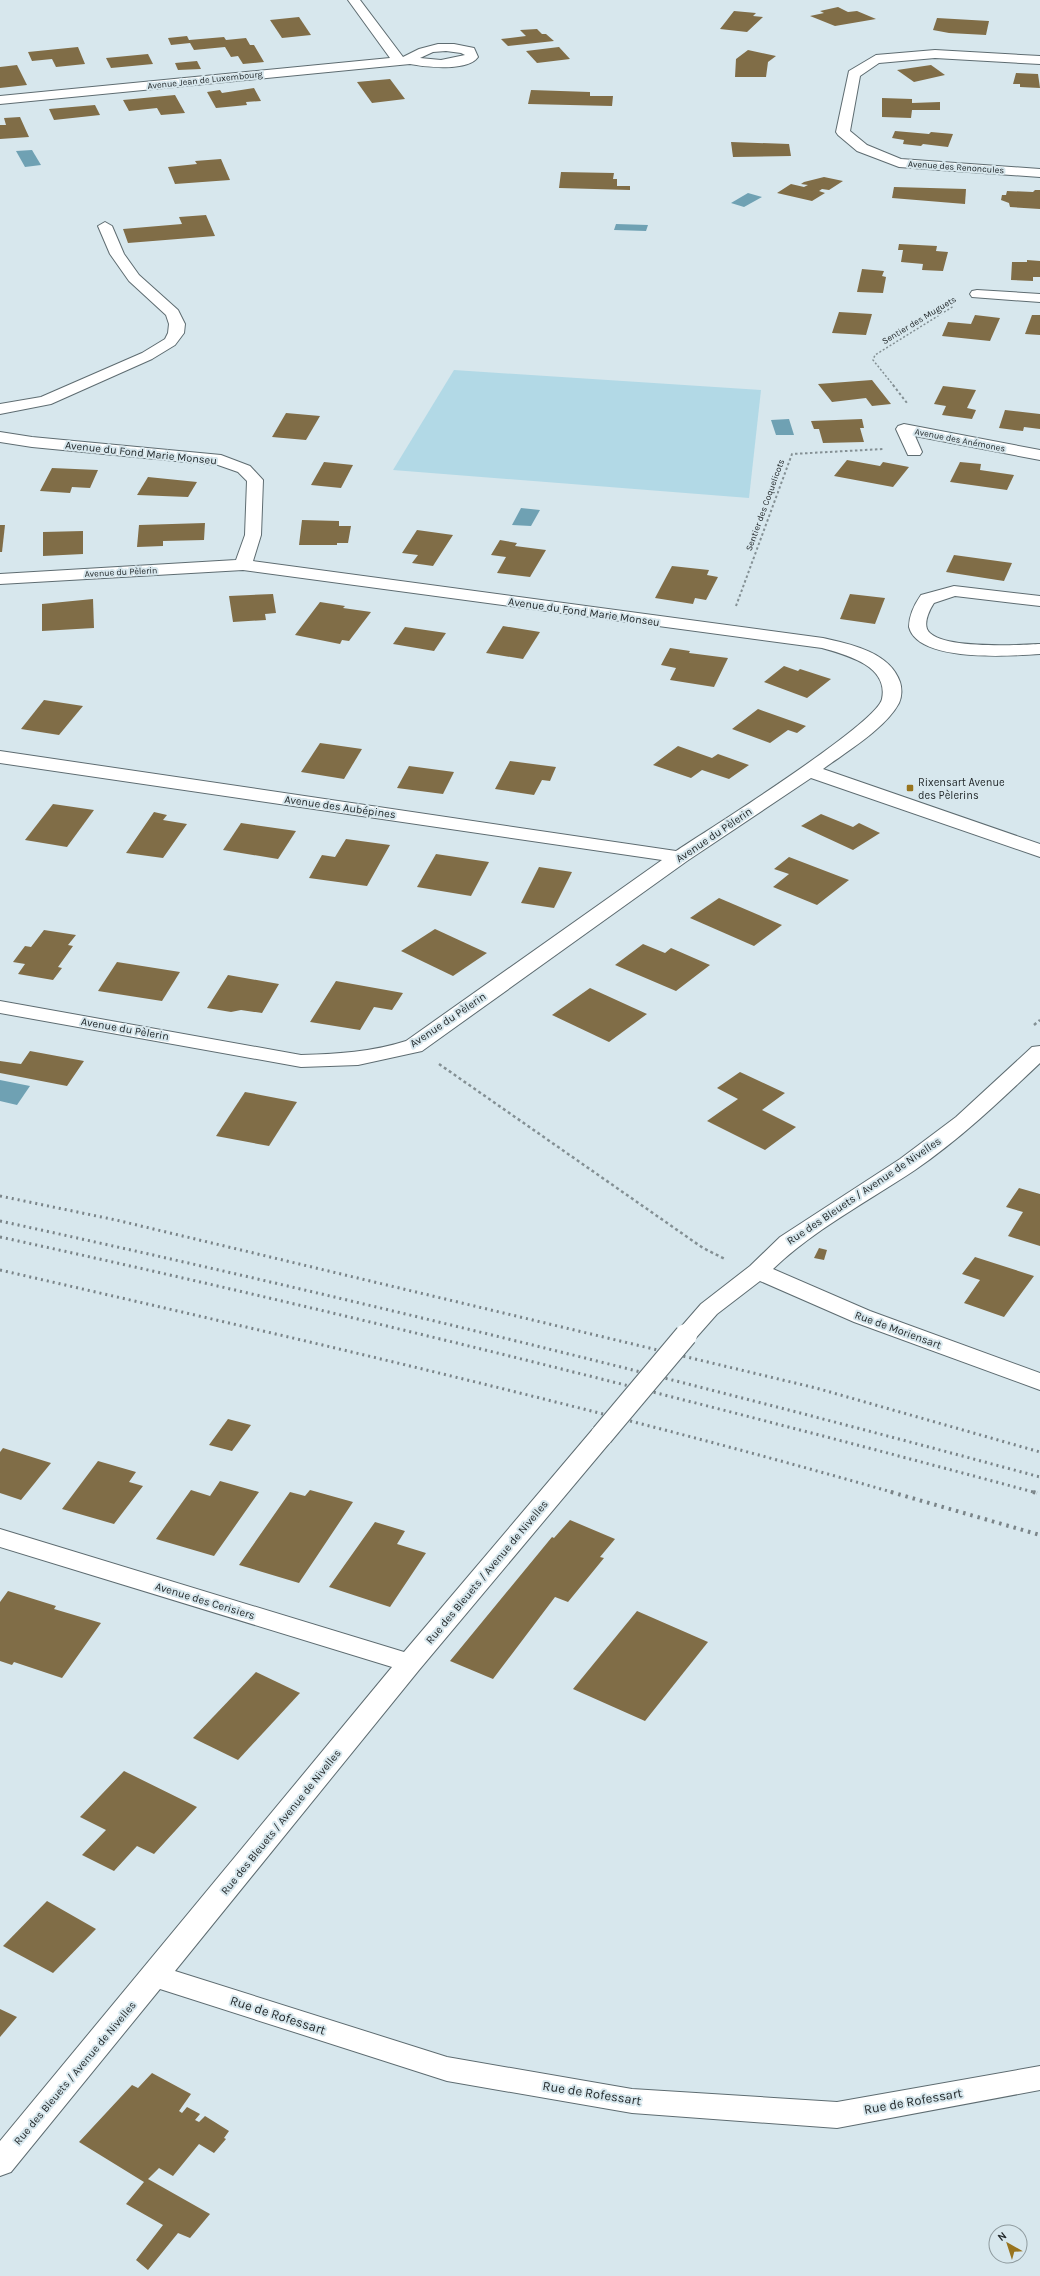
<svg xmlns="http://www.w3.org/2000/svg" width="1040" height="2276" font-family="Karla,sans-serif">
<style>
.green{fill:#b2d9e6}
.water{fill:#6fa1b3}
.building{fill:#806d47}
.lines{fill:none;stroke-linecap:round;stroke-linejoin:round}
.street-casing{stroke:#5e6c71;stroke-width:2}
.path-far2{stroke:#849094;stroke-width:1.5;stroke-dasharray:2 2;stroke-linecap:butt}
.path-far1{stroke:#849094;stroke-width:2;stroke-dasharray:2.5 2.5;stroke-linecap:butt}
.path{stroke:#849094;stroke-width:2.5;stroke-dasharray:3 3;stroke-linecap:butt}
.street{fill:#fff;fill-rule:evenodd}
.rail-far1{stroke:#7a8488;stroke-width:3;stroke-dasharray:2 4;stroke-linecap:butt}
.rail{stroke:#7a8488;stroke-width:4;stroke-dasharray:2.5 5;stroke-linecap:butt}
.street-bridge-casing{stroke:#5e6c71;stroke-width:24;stroke-linecap:butt}
.street-bridge{stroke:#fff;stroke-width:22}
.poi-dot{fill:#98741e;stroke:#d7e7ed;stroke-width:1.5}
.labels{text-anchor:middle;dominant-baseline:central;stroke-width:4;stroke-linejoin:round;paint-order:stroke}
.far-street-label{font-size:9px;fill:#23292b;stroke:#d7e7ed}
.street-label{font-size:11px;fill:#23292b;stroke:#d7e7ed}
.poi-label{font-size:11px;fill:#23292b;stroke:#d7e7ed;text-anchor:start}
.near-street-label{font-size:13px;fill:#23292b;stroke:#d7e7ed}
</style>
<rect width="100%" height="100%" fill="#d7e7ed"/>
<!-- green -->
<path class="green" d="M454 370 761 390 749 498 393 470Z"/>
<!-- water -->
<g class="water">
<path d="M32 150 41 165 25 167 16 151Z"/>
<path d="M748 193 762 197 744 207 731 203Z"/>
<path d="M616 224 648 225 646 231 614 230Z"/>
<path d="M789 419 794 435H776L771 420Z"/>
<path d="M521 508 540 510 531 526 512 525Z"/>
<path d="M0 1080 30 1086 17 1105 0 1101Z"/>
</g>
<!-- building -->
<g class="building">
<path d="M838 7 848 12 857 11 876 19 835 26 810 16 824 13 820 11Z"/>
<path d="M734 11 756 13 753 16 763 17 747 32 720 29Z"/>
<path d="M299 17 311 35 282 38 270 20Z"/>
<path d="M937 18 989 21 986 35 949 33 933 30Z"/>
<path d="M537 29 542 34H546L554 41 508 46 501 39 526 36 520 30Z"/>
<path d="M187 36 189 40 224 37 226 40 246 38 250 45H254L264 62 243 64 238 56 231 57 225 47 194 50 190 43 171 45 168 38Z"/>
<path d="M78 47 85 64 56 67 52 59 32 61 28 52Z"/>
<path d="M559 47 570 59 537 63 526 51Z"/>
<path d="M748 50 776 56 768 62 766 77H735L736 59Z"/>
<path d="M148 54 153 64 111 68 106 58Z"/>
<path d="M197 61 201 69 178 70 175 63Z"/>
<path d="M17 65 27 85 0 88V67Z"/>
<path d="M931 65 945 75 914 82 897 70Z"/>
<path d="M1016 73 1038 74 1040 88 1020 87V84H1013Z"/>
<path d="M390 79 405 99 372 103 357 82Z"/>
<path d="M254 88 261 101 246 102 247 105 216 108 207 92 220 90 222 93Z"/>
<path d="M531 90 590 92V96H613L612 106 528 104Z"/>
<path d="M175 95 185 113 161 115 157 108 129 111 123 100Z"/>
<path d="M882 98 912 99V103L940 102V110H912L911 118 882 117Z"/>
<path d="M95 105 100 115 54 120 49 109Z"/>
<path d="M20 117 29 137 0 139V125H6L4 118Z"/>
<path d="M895 131 929 134 931 132 953 134 948 147 923 144 921 146 903 144 904 140 892 138Z"/>
<path d="M731 142 789 144 791 156 733 157Z"/>
<path d="M221 159 230 180 175 184 168 167 197 164 195 161Z"/>
<path d="M561 172 614 173 613 179H617V186H630V190L559 188Z"/>
<path d="M824 177 843 181 829 190 822 189 819 191 825 193 812 201 777 193 791 184 804 187 808 185 801 184 804 182Z"/>
<path d="M894 187 966 189 965 204 892 198Z"/>
<path d="M1035 190H1040V209L1010 207 1009 203 1001 200 1002 195H1006L1007 191 1033 192Z"/>
<path d="M206 215 215 236 128 243 123 229 182 224 179 217Z"/>
<path d="M899 244 937 246 936 251 948 252 943 271 922 270 923 264 901 262 903 250H898Z"/>
<path d="M1027 260 1040 261V277H1033V281L1011 280 1012 262H1027Z"/>
<path d="M862 269 884 271 882 276 886 277 883 293 857 292Z"/>
<path d="M839 312 872 314 866 335 832 333Z"/>
<path d="M975 315 1000 318 990 341 942 336 948 322 971 324Z"/>
<path d="M1032 315H1040V335L1025 334Z"/>
<path d="M872 380 891 404 872 406 866 398 832 402 818 384Z"/>
<path d="M943 386 976 390 967 408 976 410 972 419 942 415 946 406 934 404Z"/>
<path d="M1005 410 1040 414V429L1024 427 1023 431 999 428Z"/>
<path d="M286 413 320 416 306 440 272 437Z"/>
<path d="M862 419 864 428H860L864 442 823 443 819 429H814L811 421Z"/>
<path d="M847 460 880 466 883 462 909 467 893 487 834 476Z"/>
<path d="M324 462 353 465 341 488 311 485Z"/>
<path d="M960 462 981 464 980 470 1014 475 1007 490 950 482Z"/>
<path d="M52 468 98 470 90 488 72 487 70 493 40 491Z"/>
<path d="M148 477 197 482 188 497 137 495Z"/>
<path d="M302 520 339 521V526H351L348 543H337V545H299Z"/>
<path d="M205 523 204 540 163 541V546L137 547 139 525Z"/>
<path d="M0 525H5L2 552H0Z"/>
<path d="M417 530 453 535 433 566 412 563 418 555 402 553Z"/>
<path d="M83 531V554L43 556V532Z"/>
<path d="M500 540 517 543 515 546 546 550 530 577 497 573 506 557 491 555Z"/>
<path d="M954 555 1012 563 1004 581 946 572Z"/>
<path d="M672 566 709 570 707 575 718 577 706 600 695 598 693 604 655 598Z"/>
<path d="M273 594 276 613 265 614 266 620 233 622 229 596Z"/>
<path d="M850 594 885 598 875 624 840 619Z"/>
<path d="M93 599 94 628 42 631V604Z"/>
<path d="M320 602 345 606 343 608 371 612 349 641 342 640 340 644 295 635Z"/>
<path d="M503 626 540 632 523 659 486 653Z"/>
<path d="M405 627 446 633 434 651 393 644Z"/>
<path d="M670 648 690 651 689 653 728 658 714 687 670 680 676 668 661 665Z"/>
<path d="M784 666 798 671 800 669 831 679 807 698 764 682Z"/>
<path d="M44 700 83 706 59 735 21 729Z"/>
<path d="M758 709 806 726 797 733 788 730 770 743 732 729Z"/>
<path d="M320 743 362 749 344 779 301 772Z"/>
<path d="M678 746 712 758 718 754 749 765 729 779 702 770 691 778 653 765Z"/>
<path d="M510 761 556 767 550 781 542 780 534 795 495 789Z"/>
<path d="M409 766 454 772 443 794 397 788Z"/>
<path d="M53 804 94 810 67 847 25 840Z"/>
<path d="M154 812 167 815 163 820 187 824 163 858 126 853Z"/>
<path d="M821 814 853 827 859 823 880 833 853 850 801 826Z"/>
<path d="M241 823 296 831 278 859 223 850Z"/>
<path d="M346 839 390 845 367 886 309 878 322 855 335 857Z"/>
<path d="M436 854 489 862 471 896 417 887Z"/>
<path d="M789 857 849 880 817 905 773 887 789 874 774 869Z"/>
<path d="M539 867 572 872 554 908 521 903Z"/>
<path d="M719 898 782 925 754 946 690 918Z"/>
<path d="M435 929 487 953 453 976 401 951Z"/>
<path d="M44 930 76 935 68 945 73 946 58 967 62 968 53 980 18 974 25 964 13 962 25 946 31 947Z"/>
<path d="M643 944 665 953 671 948 710 965 676 991 615 965Z"/>
<path d="M117 962 180 972 162 1001 98 991Z"/>
<path d="M228 975 279 984 262 1013 241 1010 231 1012 207 1008Z"/>
<path d="M336 981 403 993 392 1010 374 1007 360 1030 310 1022Z"/>
<path d="M590 988 647 1014 609 1042 552 1015Z"/>
<path d="M30 1051 84 1061 67 1086 0 1073V1061L21 1064Z"/>
<path d="M740 1072 785 1093 762 1110 796 1127 765 1150 707 1121 738 1099 717 1088Z"/>
<path d="M245 1092 297 1102 269 1146 216 1136Z"/>
<path d="M1019 1188 1040 1194V1246L1008 1236 1023 1212 1006 1207Z"/>
<path d="M819 1248 827 1250 824 1260 814 1258Z"/>
<path d="M975 1257 1034 1276 1004 1317 964 1303 980 1280 962 1274Z"/>
<path d="M228 1419 251 1425 232 1451 209 1445Z"/>
<path d="M3 1448 51 1463 21 1500 0 1493V1452Z"/>
<path d="M98 1461 136 1472 129 1482 143 1486 114 1524 62 1509Z"/>
<path d="M220 1481 259 1492 214 1556 156 1539 191 1490 210 1496Z"/>
<path d="M310 1490 353 1502 299 1583 239 1565 290 1492 305 1496Z"/>
<path d="M570 1520 615 1539 600 1557 604 1558 568 1602 555 1597 493 1679 450 1661 552 1537 554 1538Z"/>
<path d="M375 1522 405 1531 397 1544 426 1553 390 1607 329 1587Z"/>
<path d="M8 1591 56 1606 54 1609 101 1623 62 1678 14 1662 12 1665 0 1661V1602Z"/>
<path d="M637 1611 708 1642 645 1721 573 1689Z"/>
<path d="M256 1672 300 1693 238 1760 193 1738Z"/>
<path d="M124 1771 197 1807 154 1854 137 1846 114 1871 82 1855 106 1830 80 1817Z"/>
<path d="M47 1901 96 1929 53 1973 3 1946Z"/>
<path d="M0 2009 17 2017 0 2037Z"/>
<path d="M152 2073 191 2094 179 2111 182 2113 187 2107 200 2114 195 2120 199 2122 205 2116 229 2131 224 2138 226 2139 214 2153 199 2144 173 2176 159 2168 148 2179 210 2214 190 2238 178 2233 148 2270 136 2260 163 2225 126 2204 144 2182 79 2142 132 2085 138 2088Z"/>
</g>
<g class="lines">
<defs>
<g id="street">
<path d="M348 0H360L403 57 419 49 438 44H454L474 48 478 57C468 72 425 67 410 64L0 104V96L390 58ZM446 51 461 53 465 55 441 60 420 58 433 52Z"/>
<path d="M935 50 1040 56V64L935 58 879 63 860 76 850 131 867 145 901 159 1040 169V177L899 167 857 151 838 135 836 132 849 71 876 55Z"/>
<path d="M105 222 112 226 124 254 139 275 178 310 185 324 184 333 175 345 152 359 51 404 0 414V404L41 397 142 353 165 339 168 333 169 324 166 315 129 281 110 254 98 226Z"/>
<path d="M977 290 1040 294V302L972 297 970 294 972 291Z"/>
<path d="M904 424 1040 450V460L915 436 922 452 920 455H908L896 429 898 426Z"/>
<path d="M0 432 32 437 221 455 250 466 263 480 261 535 253 561 823 638C850 644 890 652 900 682 902 688 902 697 899 703 885 729 846 752 823 769L1040 844V857L811 778 687 861 422 1051 358 1065 301 1067 0 1013V1001L301 1055C337 1054 372 1052 406 1041L662 860 0 763V751L676 851C706 831 877 724 882 699 889 666 847 655 822 648L243 570 0 584V574L236 560 245 535 247 481 238 472 218 465 32 447 0 442Z"/>
<path d="M954 586 1040 596V606L955 596 934 603C930 609 924 621 927 629 936 650 1020 645 1040 644V654C1012 656 918 663 909 627 909 616 914 605 921 595Z"/>
<path d="M1040 1046V1063C1000 1101 960 1139 915 1170 867 1202 815 1229 773 1269L870 1311 1040 1373V1390L854 1322 760 1281 717 1314 694 1340 686 1343 678 1340 674 1335 701 1304 750 1266 780 1237 900 1159 956 1117 1032 1047Z"/>
<path d="M602 1427 611 1429 614 1435 611 1441 419 1670 175 1971 447 2057 632 2089 837 2102 1040 2066V2090L837 2128 632 2113 447 2081 160 1989 11 2172 0 2176V2141L392 1667 0 1547V1529L404 1652 593 1429Z"/>
</g>
</defs>
<!-- street casing -->
<use href="#street" class="street-casing"/>
<!-- path-far2 -->
<path class="path-far2" d="M894 386 873 360 875 355 954 306"/>
<!-- path-far1 -->
<g class="path-far1">
<path d="M893 385 907 403"/>
<path d="M736 606 792 454 883 449"/>
</g>
<!-- path -->
<g class="path">
<path d="M1034 1025 1040 1020"/>
<path d="M439 1064 703 1248 725 1259"/>
</g>
<!-- street -->
<use href="#street" class="street"/>
<!-- rail-far1 -->
<g class="rail-far1">
<path d="M0 1196 116 1220 816 1388 1040 1452"/>
<path d="M0 1221C349 1297 695 1383 1040 1477"/>
<path d="M0 1237C348 1313 693 1400 1037 1493"/>
<path d="M0 1270C300 1339 599 1408 895 1493"/>
</g>
<!-- rail -->
<g class="rail">
<path d="M891 1492 1040 1535"/>
<path d="M1033 1492 1040 1494"/>
</g>
<defs>
<path id="street-bridge" d="M602 1435 686 1335"/>
</defs>
<!-- street-bridge casing -->
<use href="#street-bridge" class="street-bridge-casing"/>
<!-- street-bridge -->
<use href="#street-bridge" class="street-bridge"/>
</g>
<!-- markers -->
<rect class="poi-dot" x="906" y="784" width="8" height="8" rx="2"/>
<g class="labels">
<!-- far-street labels -->
<g class="far-street-label">
<text transform="translate(205 80) rotate(-6)">Avenue Jean de Luxembourg</text>
<text transform="translate(956 167) rotate(4)">Avenue des Renoncules</text>
<text transform="translate(919 320) rotate(-31)">Sentier des Muguets</text>
<text transform="translate(960 440) rotate(11)">Avenue des Anémones</text>
<text transform="translate(765 505) rotate(-70)">Sentier des Coquelicots</text>
<text transform="translate(121 572) rotate(-3)">Avenue du Pèlerin</text>
</g>
<!-- street labels -->
<g class="street-label">
<text transform="translate(141 453) rotate(6)">Avenue du Fond Marie Monseu</text>
<text transform="translate(584 612) rotate(8)">Avenue du Fond Marie Monseu</text>
<text transform="translate(340 807) rotate(8)">Avenue des Aubépines</text>
<text transform="translate(714 835) rotate(-34)">Avenue du Pèlerin</text>
<text transform="translate(448 1020) rotate(-34)">Avenue du Pèlerin</text>
<text transform="translate(125 1029) rotate(10)">Avenue du Pèlerin</text>
<text transform="translate(864 1191) rotate(-34)">Rue des Bleuets / Avenue de Nivelles</text>
<text transform="translate(898 1330) rotate(20)">Rue de Moriensart</text>
<text transform="translate(487 1572) rotate(-50)">Rue des Bleuets / Avenue de Nivelles</text>
<text transform="translate(205 1601) rotate(17)">Avenue des Cerisiers</text>
<text transform="translate(281 1822) rotate(-51)">Rue des Bleuets / Avenue de Nivelles</text>
<text transform="translate(75 2073) rotate(-50)">Rue des Bleuets / Avenue de Nivelles</text>
</g>
<!-- poi labels -->
<g class="poi-label">
<text x="918" y="782">Rixensart Avenue<tspan x="918" dy="13">des Pèlerins</tspan></text>
</g>
<!-- near-street labels -->
<g class="near-street-label">
<text transform="translate(278 2015) rotate(18)">Rue de Rofessart</text>
<text transform="translate(592 2093) rotate(9)">Rue de Rofessart</text>
<text transform="translate(913 2101) rotate(-10)">Rue de Rofessart</text>
</g>
</g>
<!-- north arrow -->
<g transform="translate(1008 2244) rotate(321)"><circle r="19" fill="#d7e7ed" stroke="#8f9b9f"/>
<path d="M0-3L7 15L0 10L-7 15Z" fill="#98741e"/>
<text y="-6" font-size="11" font-weight="bold" text-anchor="middle" fill="#23292b">N</text>
</g>
</svg>
